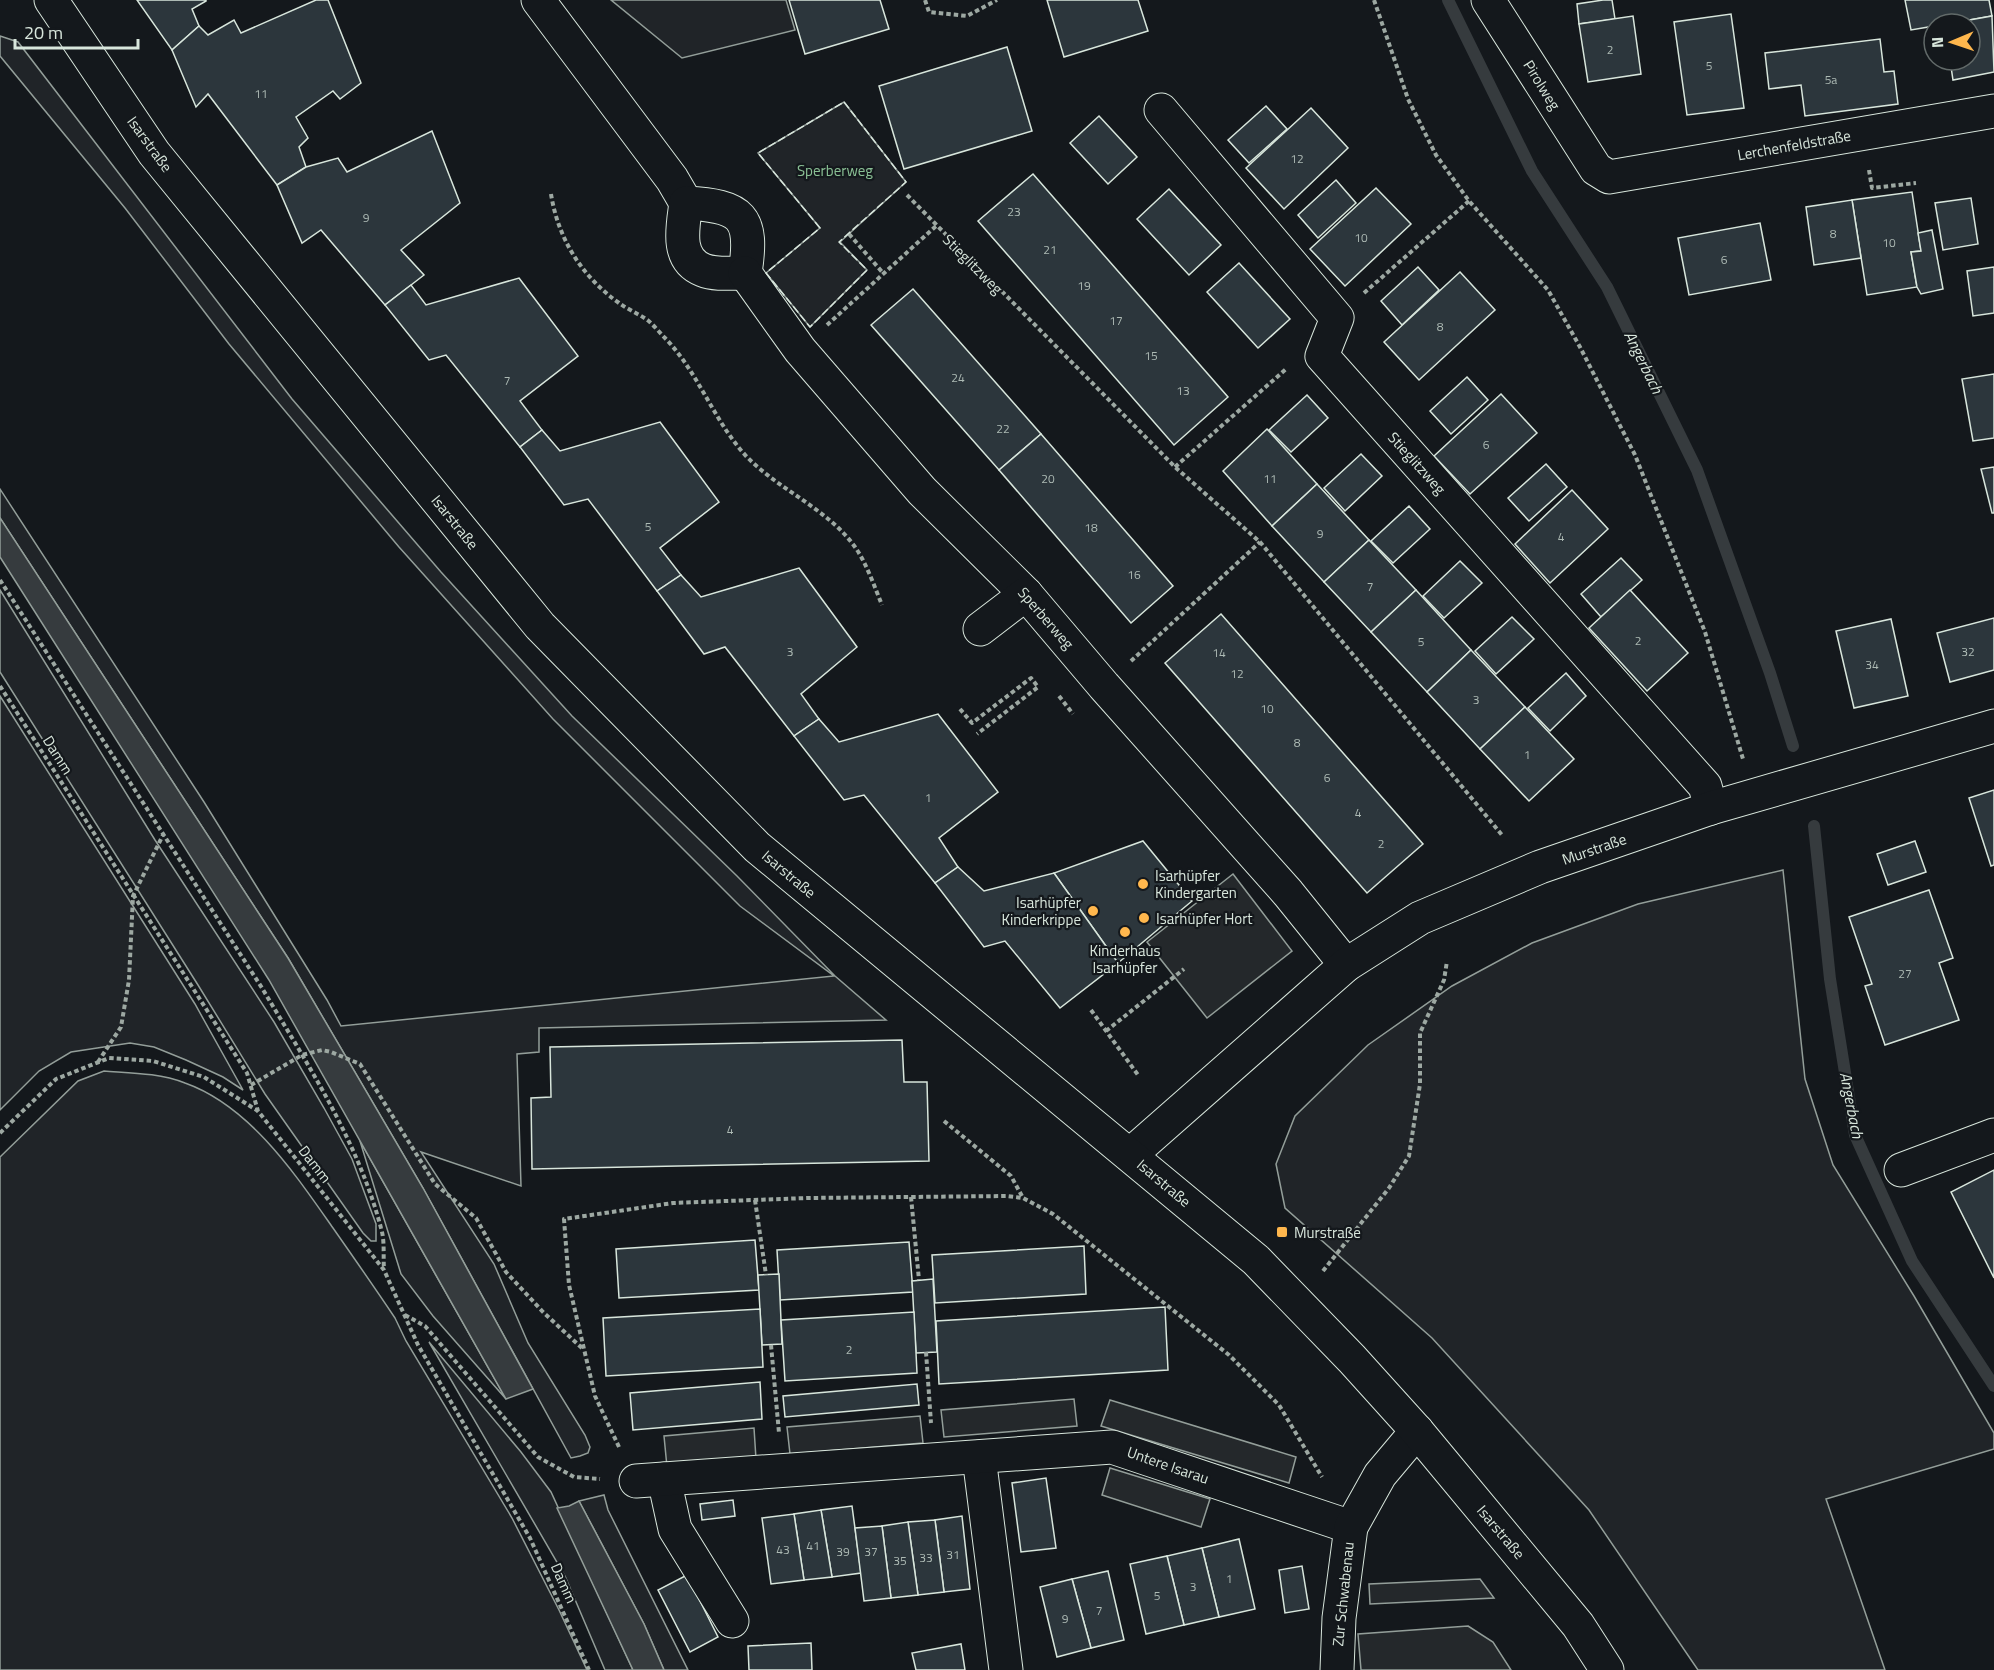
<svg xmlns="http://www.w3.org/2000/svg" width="1994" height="1670" font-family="'Titillium Web',sans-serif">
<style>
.green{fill:#202428;stroke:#939e99;stroke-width:1.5}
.parking{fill:#24282b;stroke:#939e99;stroke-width:1.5}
.water{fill:#363b3e;stroke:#939e99;stroke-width:1.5}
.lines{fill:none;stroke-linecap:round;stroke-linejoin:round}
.stream{stroke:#363b3e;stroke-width:12}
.building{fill:#2c363c;stroke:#d8e6dc;stroke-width:1.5}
.minor-casing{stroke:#d8e6dc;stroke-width:35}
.major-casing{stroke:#d8e6dc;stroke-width:35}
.path{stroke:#9da8a2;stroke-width:4;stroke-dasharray:4.5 3;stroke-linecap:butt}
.minor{stroke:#14181c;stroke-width:33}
.major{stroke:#14181c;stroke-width:33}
.fence{stroke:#d8e6dc;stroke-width:1.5;stroke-dasharray:8 3;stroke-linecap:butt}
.poi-dot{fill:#ffb74d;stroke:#14181c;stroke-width:2}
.labels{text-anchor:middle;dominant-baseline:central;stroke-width:4.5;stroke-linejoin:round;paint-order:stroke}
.number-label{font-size:12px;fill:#adbab4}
.street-label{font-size:15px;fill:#d8e6dc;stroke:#14181c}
.park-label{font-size:15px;fill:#8ac095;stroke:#14181c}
.poi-label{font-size:15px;fill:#d8e6dc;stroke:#14181c;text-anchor:start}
.water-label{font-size:16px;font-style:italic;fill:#d8e6dc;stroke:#14181c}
</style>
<rect width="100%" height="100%" fill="#14181c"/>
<!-- green -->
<g class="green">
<path d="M611 0H786L795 30 682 58Z"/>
<path d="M0 36 18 42 292 399 441 572 572 716 737 876 835 976 886 1020 539 1028V1052L517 1054 521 1186 421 1152 494 1264 528 1343 585 1435 590 1447 588 1453 580 1456 571 1458 423 1188 288 958 0 518V489L204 802 327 1000 341 1026 834 976 740 906 553 719 399 547 229 344 125 208 0 56Z"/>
<path d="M844 102 906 182 840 242 867 270 810 327 766 273 820 228 758 153Z"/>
<path d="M0 590 155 840 274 1022 324 1108 352 1159 376 1224V1241H371L363 1233 265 1094 198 985 0 672Z"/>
<path d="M0 696 195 1004 243 1090 223 1077 186 1060 154 1047 130 1043 71 1052 39 1071 0 1110Z"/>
<path d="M1783 870 1805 1079 1833 1165 1914 1296 1994 1433V1449L1826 1499 1885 1670H1698L1589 1510 1432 1338 1285 1208 1276 1164 1295 1116 1368 1045 1452 986 1532 943 1638 904Z"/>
<path d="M104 1071C131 1073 159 1073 185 1083 250 1106 295 1174 333 1228 354 1258 375 1288 395 1318L406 1341 512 1518 559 1610 587 1670H0V1157L78 1081Z"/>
<path d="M360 1141 506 1399 433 1316 401 1274Z"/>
<path d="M429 1342 521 1452 551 1492 633 1670H605L565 1576Z"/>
<path d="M604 1495 608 1510 688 1670H664L644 1624 579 1501Z"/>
</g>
<!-- parking -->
<g class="parking">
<path d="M1233 874 1292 951 1207 1018 1147 942Z"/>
<path d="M1074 1399 1077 1426 944 1437 941 1410Z"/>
<path d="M1110 1400 1296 1457 1289 1483 1101 1426Z"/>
<path d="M920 1416 923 1443 790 1454 787 1427Z"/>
<path d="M754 1428 756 1459 667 1467 664 1436Z"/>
<path d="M1110 1468 1210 1499 1201 1527 1102 1495Z"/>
<path d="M1480 1579 1494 1598 1370 1604 1369 1584Z"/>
<path d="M1468 1626 1493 1642 1511 1670H1361L1358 1634Z"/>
</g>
<!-- water -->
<g class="water">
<path d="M0 518 288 958 423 1188 533 1389 506 1399 269 980 0 557Z"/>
<path d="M579 1501 644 1624 664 1670H633L557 1508 569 1506Z"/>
</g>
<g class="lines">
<!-- stream -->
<g class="stream">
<path d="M1448 0 1532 171 1607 287 1697 470 1770 673 1793 746"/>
<path d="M1814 826 1830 979 1855 1135 1912 1261 1994 1386"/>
</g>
</g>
<!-- building -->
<g class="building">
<path d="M137 0H206V1L192 9 199 26 172 50Z"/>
<path d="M316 0H328L361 83 340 99 333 91 296 117 308 138 299 147 306 167 277 185 208 94 196 107 172 50 199 26 208 35 234 20 241 33Z"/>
<path d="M789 0H880L889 29 805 54Z"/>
<path d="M1047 0H1138L1148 31 1064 57Z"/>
<path d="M1603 0H1612L1615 19 1579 24 1577 4Z"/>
<path d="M1905 0H1989L1992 16 1947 24H1934V26L1911 30Z"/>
<path d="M1731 14 1744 108 1687 115 1674 22Z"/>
<path d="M1633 16 1641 74 1588 82 1579 24Z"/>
<path d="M1992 16 1994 72 1953 80 1950 60H1970V24H1947Z"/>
<path d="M1880 39 1884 72 1894 71 1898 104 1805 116 1801 85 1769 89 1765 53Z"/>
<path d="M1007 47 1032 131 904 169 879 86Z"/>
<path d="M1266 106 1287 129 1249 163 1228 140Z"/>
<path d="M1311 108 1348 148 1284 209 1246 168Z"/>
<path d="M1099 116 1137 157 1108 184 1070 143Z"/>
<path d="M432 131 460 203 401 250 424 275 385 305 321 230 302 243 277 185 306 167 338 158 347 172Z"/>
<path d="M1033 174 1228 397 1174 445 978 221Z"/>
<path d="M1336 180 1356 203 1318 238 1298 215Z"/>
<path d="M1376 188 1411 224 1345 286 1310 249Z"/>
<path d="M1169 189 1221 245 1189 275 1137 219Z"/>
<path d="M1912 192 1921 251 1911 252 1917 287 1867 295 1852 200Z"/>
<path d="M1971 198 1978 244 1943 250 1935 203Z"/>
<path d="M1852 200 1861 258 1814 265 1806 207Z"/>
<path d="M1760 223 1771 280 1689 295 1678 238Z"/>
<path d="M1932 230 1943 289 1921 294 1917 287 1911 252 1921 251 1918 233Z"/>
<path d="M1239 263 1290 319 1258 348 1207 292Z"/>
<path d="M1418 267 1439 290 1402 325 1381 301Z"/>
<path d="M1994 267V313L1973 316 1967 271Z"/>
<path d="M1460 272 1495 310 1419 380 1384 342Z"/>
<path d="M519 278 578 356 520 401 542 430 520 447 446 355 429 360 385 305 411 285 426 305Z"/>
<path d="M913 289 1041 434 999 470 871 325Z"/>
<path d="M1994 374V438L1973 441 1962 379Z"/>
<path d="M1467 377 1488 400 1451 434 1430 411Z"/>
<path d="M1501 394 1537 433 1470 494 1434 456Z"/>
<path d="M1307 395 1328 418 1291 452 1269 430Z"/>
<path d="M660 422 719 502 660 548 681 575 657 591 588 499 564 505 520 447 542 430 560 451Z"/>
<path d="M1267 429 1317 484 1272 526 1223 471Z"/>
<path d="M1041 434 1173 586 1131 623 999 470Z"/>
<path d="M1361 454 1382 476 1345 511 1324 488Z"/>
<path d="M1546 464 1567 487 1529 521 1508 498Z"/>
<path d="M1994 467V513H1992L1981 469Z"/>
<path d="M1317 484 1369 540 1324 582 1272 526Z"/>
<path d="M1572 490 1608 529 1550 583 1515 544Z"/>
<path d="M1409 506 1430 529 1393 563 1371 541Z"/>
<path d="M1369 540 1416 590 1371 632 1324 582Z"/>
<path d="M1621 558 1642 580 1601 617 1581 594Z"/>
<path d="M1460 561 1482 583 1444 618 1423 596Z"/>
<path d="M799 568 857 647 801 694 819 719 794 736 725 647 704 654 657 591 681 575 701 597Z"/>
<path d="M1416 590 1471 650 1427 692 1371 632Z"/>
<path d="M1630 590 1688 653 1647 691 1589 628Z"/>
<path d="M1221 614 1423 844 1367 893 1165 663Z"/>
<path d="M1512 617 1534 639 1496 674 1475 651Z"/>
<path d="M1994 618V670L1950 682 1937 633Z"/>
<path d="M1891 619 1908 696 1854 708 1836 631Z"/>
<path d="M1471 650 1525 707 1480 749 1427 692Z"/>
<path d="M1566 673 1586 696 1550 731 1528 708Z"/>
<path d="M1525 707 1574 759 1529 801 1480 749Z"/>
<path d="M938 714 998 792 939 838 958 867 935 883 864 795 844 800 794 736 819 719 839 742Z"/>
<path d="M1994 790V865L1991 866 1969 798Z"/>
<path d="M1143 841 1192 901 1118 963 1054 873Z"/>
<path d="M1915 841 1926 872 1888 885 1877 854Z"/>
<path d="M958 867 984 891 1054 873 1118 963 1060 1008 1005 941 984 947 935 883Z"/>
<path d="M1929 890 1953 958 1939 963 1959 1020 1885 1045 1865 986 1872 984 1849 917Z"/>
<path d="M902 1040 904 1082H927L929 1161 532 1169 531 1098 551 1097 550 1047Z"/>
<path d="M1994 1170V1278L1951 1192Z"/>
<path d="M755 1240 759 1290 619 1298 616 1249Z"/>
<path d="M909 1242 913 1292 780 1300 777 1250Z"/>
<path d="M1084 1246 1086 1294 935 1303 932 1255Z"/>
<path d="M779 1274 782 1344 762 1345 758 1275Z"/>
<path d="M933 1279 937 1352 916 1353 912 1281Z"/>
<path d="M1165 1307 1168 1370 939 1384 936 1321Z"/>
<path d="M760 1309 763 1367 606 1376 603 1318Z"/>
<path d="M914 1312 917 1373 785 1381 781 1320Z"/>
<path d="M760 1382 762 1419 633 1430 630 1393Z"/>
<path d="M917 1384 919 1405 785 1417 783 1396Z"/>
<path d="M1046 1478 1056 1548 1021 1552 1012 1483Z"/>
<path d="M733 1500 735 1516 702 1520 700 1504Z"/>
<path d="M852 1506 861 1573 832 1577 821 1510Z"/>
<path d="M821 1510 832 1577 804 1580 794 1514Z"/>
<path d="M794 1514 804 1580 771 1584 762 1518Z"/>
<path d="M962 1516 970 1589 944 1592 935 1520Z"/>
<path d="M935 1520 944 1592 918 1595 908 1522Z"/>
<path d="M908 1522 918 1595 891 1598 882 1526Z"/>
<path d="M882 1526 891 1598 864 1601 855 1528Z"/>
<path d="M1239 1539 1255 1609 1219 1617 1202 1548Z"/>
<path d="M1202 1548 1219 1617 1184 1625 1167 1556Z"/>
<path d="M1167 1556 1184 1625 1146 1634 1130 1564Z"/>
<path d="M1302 1566 1309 1609 1285 1613 1279 1570Z"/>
<path d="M1108 1571 1124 1640 1091 1648 1072 1579Z"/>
<path d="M687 1575 718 1637 690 1652 658 1590Z"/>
<path d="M1072 1579 1091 1648 1057 1657 1040 1587Z"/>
<path d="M811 1643 812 1670H749L748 1646Z"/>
<path d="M961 1644 965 1670H916L912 1653Z"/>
</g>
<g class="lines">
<defs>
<g id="minor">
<path d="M538 0 672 179 686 203"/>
<path d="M1488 0 1596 169 1609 177 1994 111"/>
<path d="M1161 110 1337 318 1322 356 1705 786 1711 808"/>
<path d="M686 203C742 206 754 216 745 273 732 273 715 275 703 270 675 259 683 226 686 203Z"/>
<path d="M745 273 800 350 922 491 1026 594 1104 686 1288 893 1346 965"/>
<path d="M980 629 1026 594"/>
<path d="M1130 1155 1346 965 1420 918 1540 867 1711 808 1994 726"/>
<path d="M1901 1170 1994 1135"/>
<path d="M979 1457 1006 1670"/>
<path d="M664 1479 675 1529 732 1621"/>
<path d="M636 1481 1112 1447 1351 1527"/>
<path d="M1337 1670 1339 1618 1351 1527 1380 1475 1417 1431"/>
</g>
<path id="major" d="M51 0 154 153 540 626 757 847 1256 1260 1352 1359 1417 1431 1578 1625 1607 1670"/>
</defs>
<!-- minor casing -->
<use href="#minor" class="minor-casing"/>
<!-- major casing -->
<use href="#major" class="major-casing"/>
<!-- path -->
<g class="path">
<path d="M925 0 929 12 967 16 997 0"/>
<path d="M1374 0 1408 99 1436 155 1469 201 1548 290 1580 347 1635 455 1705 632 1743 759"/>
<path d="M1869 170 1872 188 1916 183"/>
<path d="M551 194C558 238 581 276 619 303 627 309 637 313 646 319 653 324 659 332 665 338 699 373 714 422 747 457 779 490 828 509 855 547 866 562 875 588 882 605"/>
<path d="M907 195 1175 467 1260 542 1502 835"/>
<path d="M849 234 883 273"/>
<path d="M1364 293 1469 201"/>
<path d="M827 325 936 226"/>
<path d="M1175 467 1286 369"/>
<path d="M0 580 262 988C308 1065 358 1141 381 1228 385 1241 383 1256 384 1269"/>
<path d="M1131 661 1260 542"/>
<path d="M0 686 247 1073 258 1111 384 1270 418 1345 530 1538 589 1670"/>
<path d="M1059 696 1073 714"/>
<path d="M960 709 972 723 1031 678 1038 687 977 734"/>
<path d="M1091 1010 1138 1075"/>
<path d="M1106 1031 1184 969"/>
<path d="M98 1062 121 1027 129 980 133 896 163 835"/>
<path d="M251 1085 302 1055 322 1050 331 1052 360 1064 435 1184 476 1218 506 1272 543 1312 584 1350"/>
<path d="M944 1121 1011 1176 1023 1198"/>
<path d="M0 1133 56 1079 109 1058 153 1061 204 1077 258 1111"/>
<path d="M911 1197 919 1280"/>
<path d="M755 1200 766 1275"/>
<path d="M1323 1271 1389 1188 1409 1156 1420 1084V1033L1444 980 1447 961"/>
<path d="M405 1315 425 1326 538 1457 574 1477 600 1479"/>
<path d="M771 1345 779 1433"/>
<path d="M926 1352 931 1423"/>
<path d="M619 1447 595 1396 569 1285 564 1219 673 1203 808 1198 1007 1196 1023 1198 1053 1214 1229 1355 1279 1405 1322 1477"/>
</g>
<!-- minor -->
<use href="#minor" class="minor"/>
<!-- major -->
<use href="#major" class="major"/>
<!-- fence -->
<path class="fence" d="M844 102 906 182 839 242 867 270 810 327 766 273 820 228 758 153Z"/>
</g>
<!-- markers -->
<g class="poi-dot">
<circle cx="1143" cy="884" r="6"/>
<circle cx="1093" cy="911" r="6"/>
<circle cx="1144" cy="918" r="6"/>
<circle cx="1125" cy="932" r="6"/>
<rect x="1276" y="1226" width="12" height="12" rx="3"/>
</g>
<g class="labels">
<!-- number labels -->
<g class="number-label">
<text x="1610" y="49">2</text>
<text x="1709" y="65">5</text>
<text x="1831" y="79">5a</text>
<text x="261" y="93">11</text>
<text x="1297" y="158">12</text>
<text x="1014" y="211">23</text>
<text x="366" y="217">9</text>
<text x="1833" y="233">8</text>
<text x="1361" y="237">10</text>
<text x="1889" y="242">10</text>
<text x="1050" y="249">21</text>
<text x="1724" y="259">6</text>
<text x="1084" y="285">19</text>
<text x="1116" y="320">17</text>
<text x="1440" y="326">8</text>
<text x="1151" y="355">15</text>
<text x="958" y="377">24</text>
<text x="507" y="380">7</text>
<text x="1183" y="390">13</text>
<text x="1003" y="428">22</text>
<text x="1486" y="444">6</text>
<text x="1048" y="478">20</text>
<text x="1270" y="478">11</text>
<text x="648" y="526">5</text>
<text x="1091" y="527">18</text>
<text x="1320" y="533">9</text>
<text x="1561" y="536">4</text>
<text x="1134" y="574">16</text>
<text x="1370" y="586">7</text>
<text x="1638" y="640">2</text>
<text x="1421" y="641">5</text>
<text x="790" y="651">3</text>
<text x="1968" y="651">32</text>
<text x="1219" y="652">14</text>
<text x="1872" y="664">34</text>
<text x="1237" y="673">12</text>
<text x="1476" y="699">3</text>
<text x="1267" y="708">10</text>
<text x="1297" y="742">8</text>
<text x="1527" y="754">1</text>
<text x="1327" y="777">6</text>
<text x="928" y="797">1</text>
<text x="1358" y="812">4</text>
<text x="1381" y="843">2</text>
<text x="1905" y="973">27</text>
<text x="730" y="1129">4</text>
<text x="849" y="1349">2</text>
<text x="813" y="1545">41</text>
<text x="783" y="1549">43</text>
<text x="843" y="1551">39</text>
<text x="871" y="1551">37</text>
<text x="953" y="1554">31</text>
<text x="926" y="1557">33</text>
<text x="900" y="1560">35</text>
<text x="1229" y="1578">1</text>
<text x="1193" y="1586">3</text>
<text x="1157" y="1595">5</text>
<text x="1099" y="1610">7</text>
<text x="1065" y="1618">9</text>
</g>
<!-- street labels -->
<g class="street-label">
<text transform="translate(1542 85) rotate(58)">Pirolweg</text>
<text transform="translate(150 144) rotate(54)">Isarstraße</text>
<text transform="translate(1794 145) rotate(-10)">Lerchenfeldstraße</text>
<text transform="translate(973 264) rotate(45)">Stieglitzweg</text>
<text transform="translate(1417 463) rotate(48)">Stieglitzweg</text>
<text transform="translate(455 522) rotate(51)">Isarstraße</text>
<text transform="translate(1046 618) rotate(49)">Sperberweg</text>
<text transform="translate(58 755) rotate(58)">Damm</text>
<text transform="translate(1594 849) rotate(-19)">Murstraße</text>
<text transform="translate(789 874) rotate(40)">Isarstraße</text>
<text transform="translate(315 1164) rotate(52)">Damm</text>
<text transform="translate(1164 1183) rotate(40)">Isarstraße</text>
<text transform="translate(1168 1465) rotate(19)">Untere Isarau</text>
<text transform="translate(1501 1532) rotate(50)">Isarstraße</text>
<text transform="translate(564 1583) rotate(66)">Damm</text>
<text transform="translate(1343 1594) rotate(-84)">Zur Schwabenau</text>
</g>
<!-- park labels -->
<g class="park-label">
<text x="835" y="170">Sperberweg</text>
</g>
<!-- poi labels -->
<g class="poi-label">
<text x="1155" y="875">Isarhüpfer<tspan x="1155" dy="17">Kindergarten</tspan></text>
<text x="1081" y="902" text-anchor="end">Isarhüpfer<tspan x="1081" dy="17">Kinderkrippe</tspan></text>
<text x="1156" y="918">Isarhüpfer Hort</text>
<text x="1125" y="950" text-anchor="middle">Kinderhaus<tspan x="1125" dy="17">Isarhüpfer</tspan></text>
<text x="1294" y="1232">Murstraße</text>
</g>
<!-- water labels -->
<g class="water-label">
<text transform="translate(1644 362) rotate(64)">Angerbach</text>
<text transform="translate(1852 1105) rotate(79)">Angerbach</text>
</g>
</g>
<!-- north arrow -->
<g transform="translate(1952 42) rotate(268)"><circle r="28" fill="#14181c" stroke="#626a69" stroke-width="1.5"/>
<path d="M0-4.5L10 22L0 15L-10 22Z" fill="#ffb74d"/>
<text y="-9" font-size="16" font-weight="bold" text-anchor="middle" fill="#d8e6dc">N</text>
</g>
<!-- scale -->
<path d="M15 39v9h123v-9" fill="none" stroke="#d8e6dc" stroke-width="3"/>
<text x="24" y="39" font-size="18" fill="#d8e6dc" stroke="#14181c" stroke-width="4.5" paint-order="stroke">20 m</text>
</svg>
